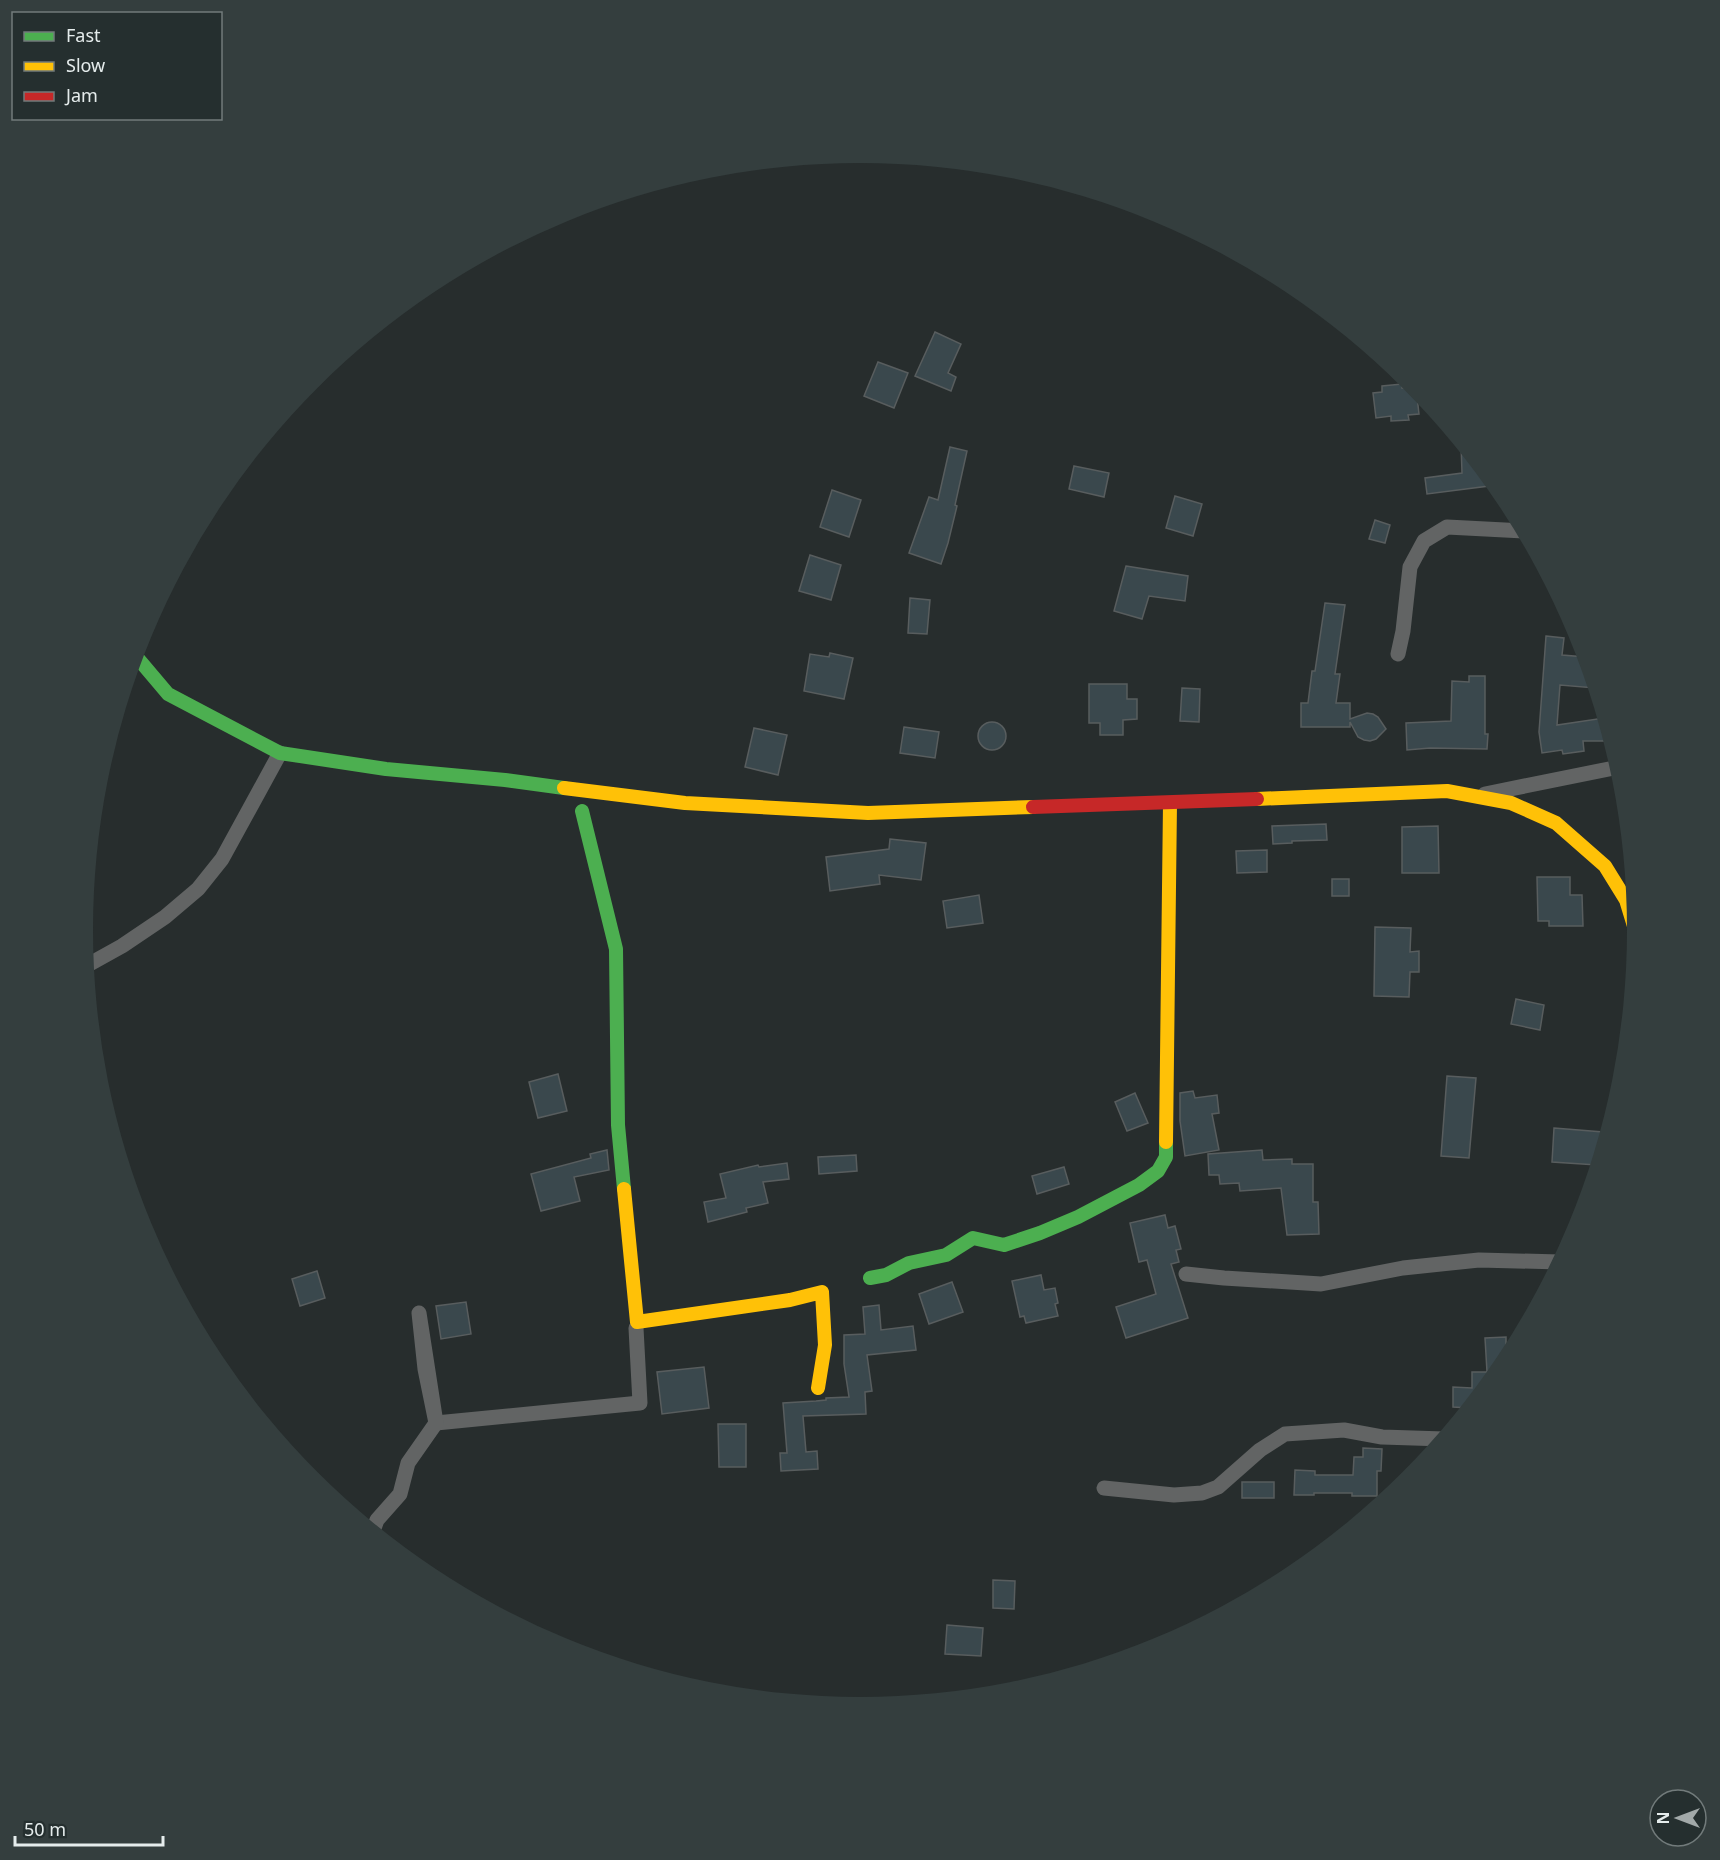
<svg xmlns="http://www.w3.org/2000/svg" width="1720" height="1860" font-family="'Noto Sans',sans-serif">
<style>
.building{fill:#3a484d;stroke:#585d5e;stroke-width:1.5}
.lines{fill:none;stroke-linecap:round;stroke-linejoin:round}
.street{stroke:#626464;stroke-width:15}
.fast{stroke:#4caf50;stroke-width:14}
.slow{stroke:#ffc107;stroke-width:14}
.jam{stroke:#c62828;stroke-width:14}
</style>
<rect width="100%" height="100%" fill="#272d2d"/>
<!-- building -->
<g class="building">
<path d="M935 332 961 344 948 373 956 377 951 391 915 376Z"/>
<path d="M878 362 908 373 894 408 864 396Z"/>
<path d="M1402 384V388H1416L1419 414 1408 415 1409 420 1391 421V416L1376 418 1373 393 1382 392V386Z"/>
<path d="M1461 443 1489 477V486L1427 494 1425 478 1462 473Z"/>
<path d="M950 447 967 451 955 505 957 506 948 543 941 564 909 553 929 497 938 500Z"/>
<path d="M1074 466 1109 473 1104 497 1069 489Z"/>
<path d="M832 490 861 500 849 537 820 527Z"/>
<path d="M1175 496 1202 504 1193 536 1166 528Z"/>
<path d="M1375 520 1390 525 1385 543 1369 539Z"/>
<path d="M810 555 841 565 831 600 799 591Z"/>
<path d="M1126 566 1188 576 1185 601 1149 596 1142 619 1114 611Z"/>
<path d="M910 598 930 600 927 634 908 633Z"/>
<path d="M1325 603 1345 605 1335 674H1340L1336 703H1350V719L1367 713 1373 714 1378 717 1386 729 1376 739 1370 741 1364 740 1358 737 1350 722V727H1301V703H1308L1312 671H1315Z"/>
<path d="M1546 636 1564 638 1562 655 1586 657 1595 688 1560 685 1557 725 1604 718 1611 741H1583L1584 751 1563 754 1562 750 1542 753 1539 732Z"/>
<path d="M830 653 853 658 844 699 804 691 810 654 829 657Z"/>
<path d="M1469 676H1485V734H1488L1487 749 1430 748 1407 750 1406 723 1451 721 1452 681 1469 682Z"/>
<path d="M1089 684H1127V699H1137V719L1123 720V735H1100V723H1089Z"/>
<path d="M1182 688 1200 689 1199 722 1180 721Z"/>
<circle cx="992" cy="736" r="14"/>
<path d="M904 727 939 732 935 758 900 753Z"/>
<path d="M754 728 787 735 778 775 745 767Z"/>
<path d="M1326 824 1327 840 1292 841V843L1273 844 1272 826Z"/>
<path d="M1438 826 1439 873H1402V827Z"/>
<path d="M890 839 926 843 921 880 879 875 880 884 830 891 826 857 889 849Z"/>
<path d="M1267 850V872L1237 873 1236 851Z"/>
<path d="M1537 877H1570V895H1582L1583 926H1549V921H1538Z"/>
<rect x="1332" y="879" width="17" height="17"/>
<path d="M979 895 983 923 947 928 943 901Z"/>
<path d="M1375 927 1411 928 1410 952 1419 951V972H1410L1409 997 1374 996Z"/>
<path d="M1516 999 1544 1005 1540 1030 1511 1024Z"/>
<path d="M558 1074 567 1111 538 1118 529 1082Z"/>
<path d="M1447 1076 1476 1078 1469 1158 1441 1156Z"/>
<path d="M1193 1091 1195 1098 1217 1095 1219 1113 1212 1114 1219 1150 1185 1156 1180 1121V1093Z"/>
<path d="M1135 1093 1148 1123 1127 1131 1115 1102Z"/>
<path d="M1554 1128 1603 1132 1602 1149 1597 1165 1552 1162Z"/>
<path d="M607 1150 609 1170 574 1177 580 1201 541 1211 531 1174 591 1158 590 1154Z"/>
<path d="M1262 1150 1263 1160 1292 1159V1164H1313V1202H1318L1319 1234 1287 1235 1281 1188 1240 1191 1239 1183 1220 1184 1219 1175H1209L1208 1154Z"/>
<path d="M856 1155 857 1171 819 1174 818 1157Z"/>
<path d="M787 1163 789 1179 763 1182 768 1203 746 1208 747 1212 708 1222 704 1202 726 1198 720 1174 758 1165 759 1167Z"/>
<path d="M1064 1167 1069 1184 1037 1194 1032 1176Z"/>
<path d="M1165 1215 1168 1228 1175 1226 1181 1249 1176 1250 1179 1262 1171 1264 1188 1318 1126 1338 1116 1307 1156 1294 1147 1260 1139 1262 1130 1223Z"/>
<path d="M317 1271 325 1298 300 1306 292 1279Z"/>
<path d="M1041 1275 1044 1290 1055 1288 1058 1303 1055 1304 1058 1316 1026 1323 1024 1316 1020 1317 1012 1281Z"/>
<path d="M952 1282 963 1312 929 1324 919 1294Z"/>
<path d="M466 1302 471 1334 441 1339 436 1306Z"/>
<path d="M879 1305 881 1330 913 1326 916 1350 867 1355 872 1391 865 1392 866 1414 803 1416 806 1452 817 1451 818 1469 781 1471 780 1453H787L783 1403 816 1401 826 1400V1398L849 1397 844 1364V1335L865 1334 863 1307Z"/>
<path d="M1506 1337V1362L1469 1408 1453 1407V1387L1472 1388V1372H1487L1485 1338Z"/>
<path d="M704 1367 709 1408 662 1414 657 1372Z"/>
<path d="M718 1424H746V1467H719Z"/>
<path d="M1363 1448 1382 1449 1381 1471H1377V1496H1352V1493H1314V1495H1294L1295 1470 1315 1471V1475H1353L1354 1457H1363Z"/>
<rect x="1242" y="1482" width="32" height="16"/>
<path d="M993 1580 1015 1581 1014 1609 993 1608Z"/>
<path d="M947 1625 983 1628 981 1656 945 1654Z"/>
</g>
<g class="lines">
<!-- street -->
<g class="street">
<path d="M1398 654 1403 631 1410 567 1424 541 1447 527 1524 531"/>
<path d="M1485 794 1619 767"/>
<path d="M86 966 122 946 165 917 198 889 222 859 280 753"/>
<path d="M1186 1274 1224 1278 1321 1284 1403 1268 1479 1260 1560 1262"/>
<path d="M436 1423 640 1403 636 1328"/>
<path d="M1104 1488 1174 1495 1202 1493 1218 1487 1260 1450 1285 1434 1344 1430 1382 1437 1444 1439"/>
<path d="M373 1531 377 1520 400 1494 408 1463 436 1423 419 1313 425 1369 436 1423"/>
</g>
<!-- fast -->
<g class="fast">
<path d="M135 655 168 694 280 753 386 769 505 780 564 788"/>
<path d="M582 811 616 949 618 1125 624 1189"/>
<path d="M870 1278 886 1275 909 1263 946 1255 973 1238 1004 1245 1040 1233 1078 1217 1139 1185 1158 1171 1166 1157V1142"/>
</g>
<!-- slow -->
<g class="slow">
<path d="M564 788 685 803 868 813 1033 807"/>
<path d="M1257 799 1447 791 1511 803 1556 823 1605 866 1626 900 1637 936"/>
<path d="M1166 1142 1170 803"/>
<path d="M624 1189 637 1322 790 1300 822 1292 825 1345 818 1388"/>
</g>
<!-- jam -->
<path class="jam" d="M1033 807 1257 799"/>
</g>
<!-- crop -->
<path d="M0 0H1720V1860H0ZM93 930a767 767 0 1 1 1534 0a767 767 0 1 1-1534 0Z" fill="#343e3e" fill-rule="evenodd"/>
<!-- legend -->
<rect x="12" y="12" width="210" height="108" fill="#252f2f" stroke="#727b7b" stroke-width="1.5"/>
<rect x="24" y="32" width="30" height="9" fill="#4caf50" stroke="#727b7b" stroke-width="1.5"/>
<text x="66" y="42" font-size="18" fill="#e5ecec">Fast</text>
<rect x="24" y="62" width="30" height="9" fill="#ffc107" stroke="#727b7b" stroke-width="1.5"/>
<text x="66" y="72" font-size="18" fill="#e5ecec">Slow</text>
<rect x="24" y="92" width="30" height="9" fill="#c62828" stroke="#727b7b" stroke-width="1.5"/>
<text x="66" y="102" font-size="18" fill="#e5ecec">Jam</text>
<!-- north arrow -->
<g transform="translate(1678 1818) rotate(270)"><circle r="28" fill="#252f2f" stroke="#727b7b" stroke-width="1.5"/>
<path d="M0-4.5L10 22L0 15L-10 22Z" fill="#a2a9a9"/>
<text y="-9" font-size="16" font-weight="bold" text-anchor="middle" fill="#e5ecec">N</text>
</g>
<!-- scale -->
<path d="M15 1836v9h148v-9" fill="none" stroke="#e5ecec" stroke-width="3"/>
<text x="24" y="1836" font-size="18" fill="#e5ecec" stroke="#252f2f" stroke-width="4.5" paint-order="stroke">50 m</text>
</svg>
